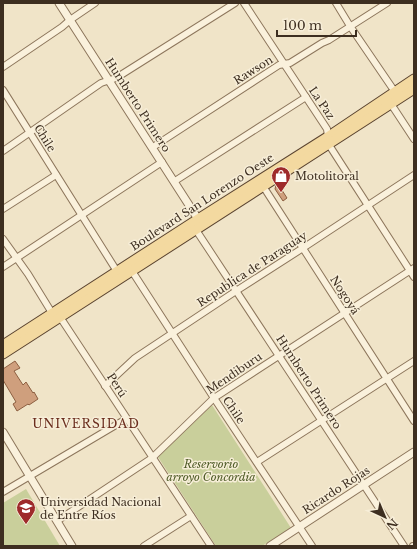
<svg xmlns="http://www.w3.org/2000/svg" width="417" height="549" font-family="'Libre Baskerville',serif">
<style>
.green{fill:#c9cf9b}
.building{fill:#cf9f7d;stroke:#8d5f41}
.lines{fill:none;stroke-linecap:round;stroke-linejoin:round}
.minor-casing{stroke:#8d765c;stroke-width:8}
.tertiary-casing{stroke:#8d765c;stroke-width:9}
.primary-casing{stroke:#5b4430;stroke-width:11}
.minor{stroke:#faf1dc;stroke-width:6}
.tertiary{stroke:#faf1dc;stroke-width:7}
.primary{stroke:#f3d9a0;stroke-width:9}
.labels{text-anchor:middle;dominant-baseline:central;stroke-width:3;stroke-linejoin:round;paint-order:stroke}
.street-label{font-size:11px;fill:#3d2e20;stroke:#f7eed8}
.poi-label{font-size:11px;fill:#3d2e20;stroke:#f7eed8;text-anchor:start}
.park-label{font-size:11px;font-style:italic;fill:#4d5a26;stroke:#f7eed8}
.neighbourhood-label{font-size:12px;letter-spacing:1px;fill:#6b2e1e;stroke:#f7eed8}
</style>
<rect width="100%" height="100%" fill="#f0e4c8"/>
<!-- green -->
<g class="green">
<path d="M212 405 291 528 262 546H216L158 457Z"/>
<path d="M26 489 60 546H3V503Z"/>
</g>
<!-- building -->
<g class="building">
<path d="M278 184 287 198 283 201 275 189 276 185Z"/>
<path d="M15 361 20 368 14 371 23 385 26 382 33 393 34 392 38 399 29 405 28 404 17 411 13 404 16 402 3 380V369Z"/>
</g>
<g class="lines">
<defs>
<g id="minor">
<path d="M244 3 327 129 329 144 331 148 414 277"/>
<path d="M336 3 350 26 393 89V107L414 139"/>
<path d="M3 67 62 27 70 20 95 3"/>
<path d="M3 90 118 273"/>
<path d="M153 147 279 65 290 63 322 43 329 40 387 3"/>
<path d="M3 151 101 83 116 78 235 3"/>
<path d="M175 181 306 97"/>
<path d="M261 183 414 421"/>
<path d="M3 209 56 175"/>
<path d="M198 227V233L404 546"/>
<path d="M3 239 28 274 52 313 60 317 211 546"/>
<path d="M3 267 162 162"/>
<path d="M130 268 214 398 312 546"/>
<path d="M105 386 135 358 236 291 303 248 414 175"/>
<path d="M257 462 414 361"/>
<path d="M3 492 126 419"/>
<path d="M57 521 152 458 214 398 414 268"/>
<path d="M144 546 191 516"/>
<path d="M413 546H414"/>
</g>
<g id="tertiary">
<path d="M59 3 198 219"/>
<path d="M3 432 72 546"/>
<path d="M270 546 414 452"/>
</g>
<g id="primary">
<path d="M3 345 198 219 329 136 414 79"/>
<path d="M3 354 414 89"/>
</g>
</defs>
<!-- minor casing -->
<use href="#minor" class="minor-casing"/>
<!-- tertiary casing -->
<use href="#tertiary" class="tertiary-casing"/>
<!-- primary casing -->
<use href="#primary" class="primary-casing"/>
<!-- minor -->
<use href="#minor" class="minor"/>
<!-- tertiary -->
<use href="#tertiary" class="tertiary"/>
<!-- primary -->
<use href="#primary" class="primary"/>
</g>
<!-- icons -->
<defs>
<symbol id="shop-pin" viewBox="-11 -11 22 30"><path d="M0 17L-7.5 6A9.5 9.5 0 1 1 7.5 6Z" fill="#9e2a2b" stroke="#f7eed8"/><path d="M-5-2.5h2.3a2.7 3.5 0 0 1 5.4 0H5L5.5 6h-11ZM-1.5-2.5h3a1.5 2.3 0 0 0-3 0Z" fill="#fff"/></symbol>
<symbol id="university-pin" viewBox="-11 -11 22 30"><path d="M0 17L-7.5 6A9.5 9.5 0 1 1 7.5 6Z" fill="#9e2a2b" stroke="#f7eed8"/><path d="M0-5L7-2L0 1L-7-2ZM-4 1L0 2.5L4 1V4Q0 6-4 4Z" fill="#fff"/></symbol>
</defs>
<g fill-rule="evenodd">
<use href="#shop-pin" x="270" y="165" width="22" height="30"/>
<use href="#university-pin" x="15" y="497" width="22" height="30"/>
</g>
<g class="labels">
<!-- street labels -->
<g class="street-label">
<text transform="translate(253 70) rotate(-32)">Rawson</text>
<text transform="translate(322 103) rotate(56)">La Paz</text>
<text transform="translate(138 105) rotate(57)">Humberto Primero</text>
<text transform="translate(45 138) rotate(58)">Chile</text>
<text transform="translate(202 202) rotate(-33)">Boulevard San Lorenzo Oeste</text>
<text transform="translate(252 269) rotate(-33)">Republica de Paraguay</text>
<text transform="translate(345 295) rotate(57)">Nogoyá</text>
<text transform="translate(234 373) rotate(-34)">Mendiburu</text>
<text transform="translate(309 382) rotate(57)">Humberto Primero</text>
<text transform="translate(117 385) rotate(57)">Perú</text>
<text transform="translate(234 410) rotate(56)">Chile</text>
<text transform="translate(336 490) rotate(-33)">Ricardo Rojas</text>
</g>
<!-- poi labels -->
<g class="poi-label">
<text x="295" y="176">Motolitoral</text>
<text x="40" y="502">Universidad Nacional<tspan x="40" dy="13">de Entre Ríos</tspan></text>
</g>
<!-- park labels -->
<g class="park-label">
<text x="211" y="464">Reservorio<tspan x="211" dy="13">arroyo Concordia</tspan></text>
</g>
<!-- neighbourhood labels -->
<g class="neighbourhood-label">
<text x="86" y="423">UNIVERSIDAD</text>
</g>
</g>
<!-- border -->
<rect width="417" height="549" fill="none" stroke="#3d2e20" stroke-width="8"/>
<!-- north arrow -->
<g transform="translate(385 517) rotate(136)" stroke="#f7eed8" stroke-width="3" paint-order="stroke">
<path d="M0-3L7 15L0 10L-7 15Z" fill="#3d2e20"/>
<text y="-6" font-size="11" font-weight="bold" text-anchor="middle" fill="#3d2e20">N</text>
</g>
<!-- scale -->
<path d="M277 30v6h79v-6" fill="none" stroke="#3d2e20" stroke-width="2"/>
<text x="283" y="30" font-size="12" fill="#3d2e20" stroke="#f7eed8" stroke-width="3" paint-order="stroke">100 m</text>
</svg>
